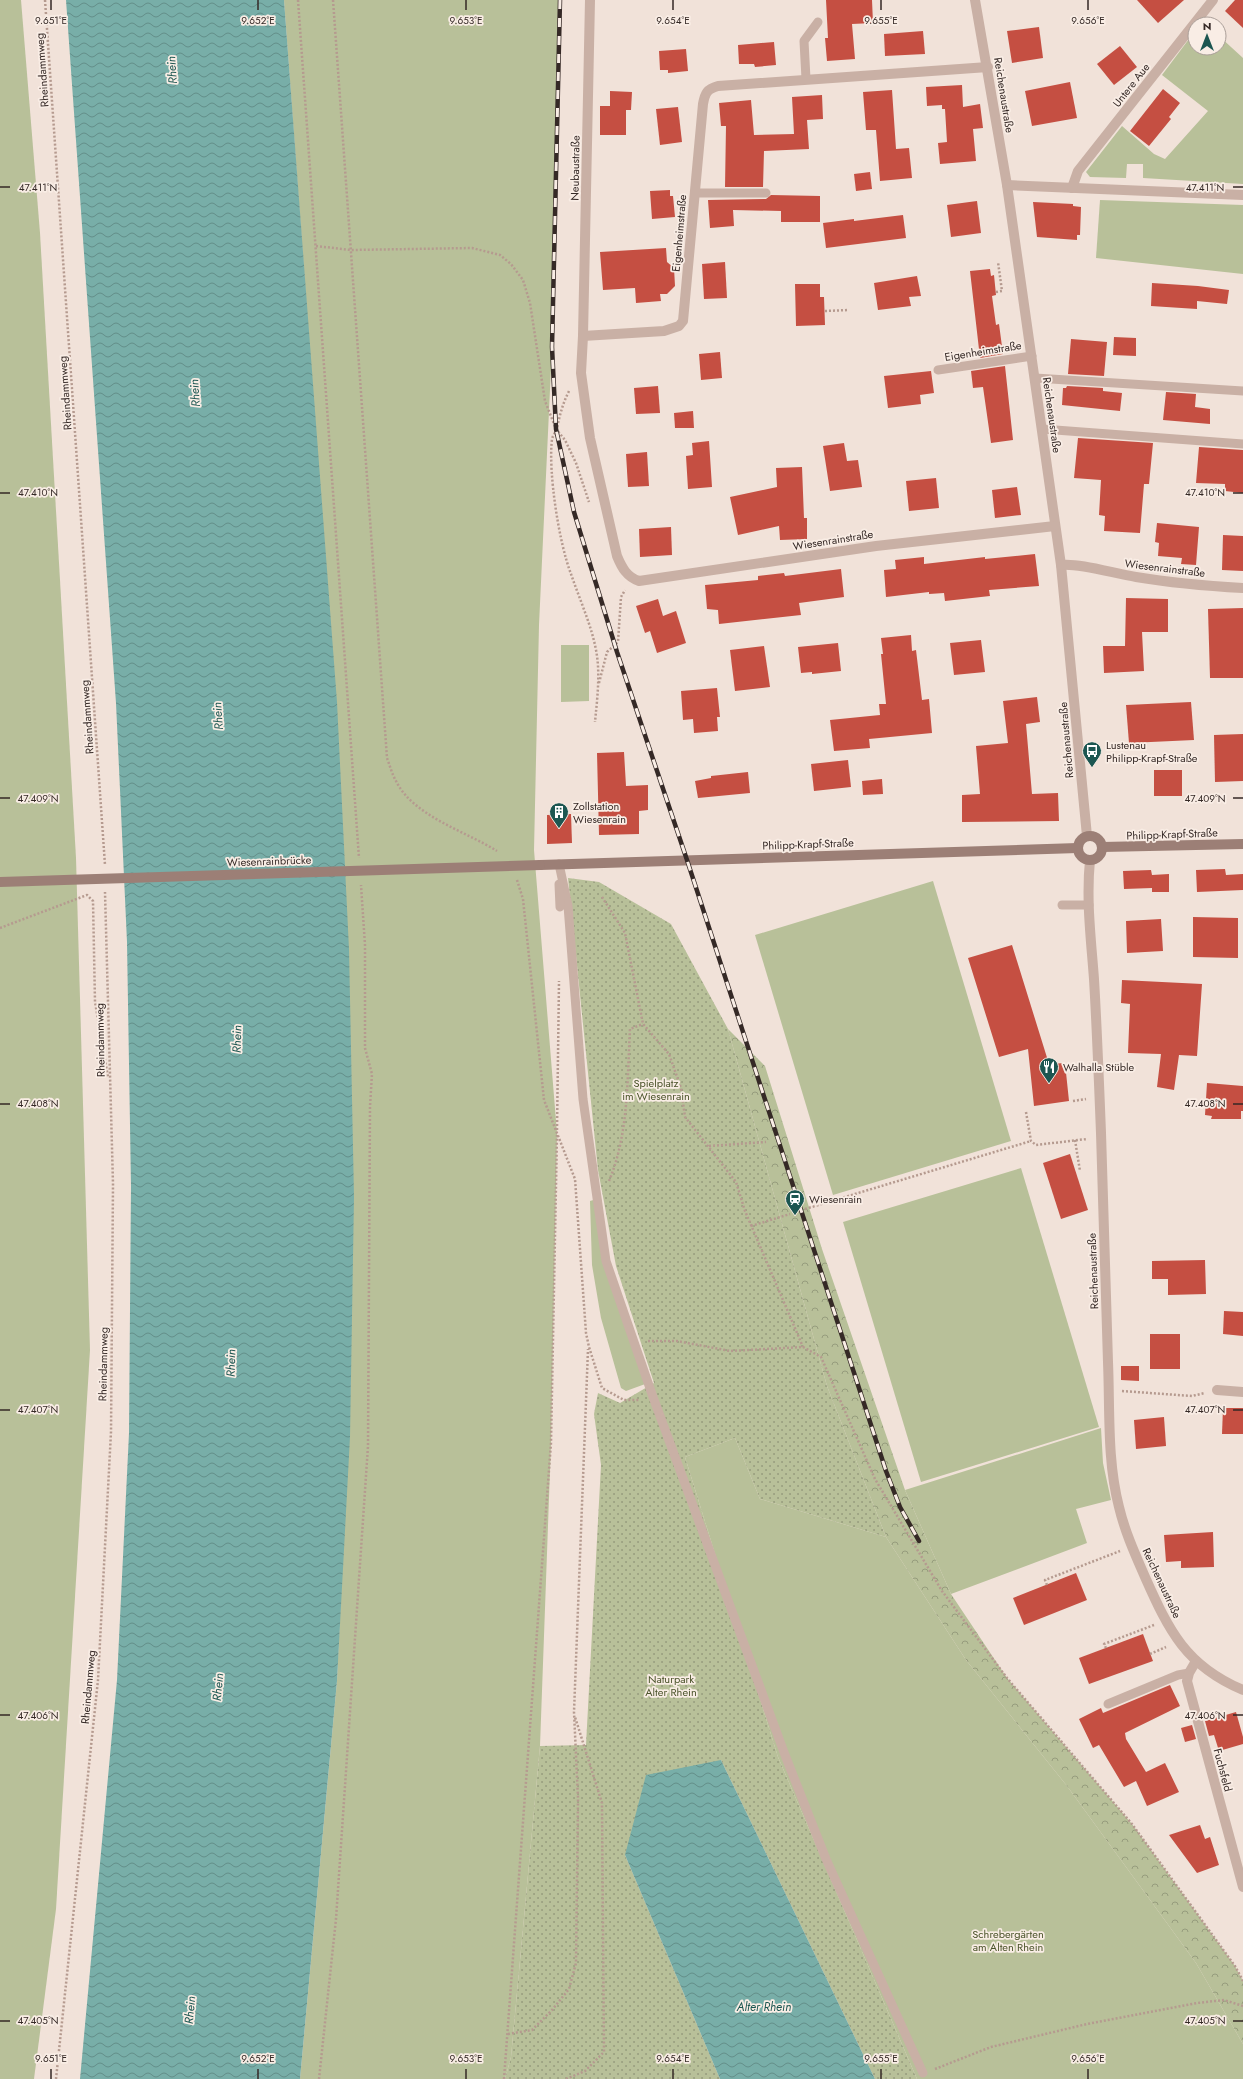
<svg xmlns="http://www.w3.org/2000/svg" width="1243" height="2079" font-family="Jost,sans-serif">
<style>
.green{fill:#b8c099}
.forest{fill:url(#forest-crowns)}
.park{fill:url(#park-dots)}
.water{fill:url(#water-waves)}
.building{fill:#c54f42}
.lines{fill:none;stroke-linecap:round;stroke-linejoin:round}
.path{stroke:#b59a8f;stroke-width:2.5;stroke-dasharray:2 2;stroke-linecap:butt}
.lane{stroke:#c9b0a5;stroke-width:9}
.street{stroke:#c9b0a5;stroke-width:10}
.secondary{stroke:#9c7f76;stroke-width:10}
.rail-casing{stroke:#352926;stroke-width:4.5}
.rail{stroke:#f9ede5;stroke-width:3;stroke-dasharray:9;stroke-linecap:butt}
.secondary-bridge{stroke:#9c7f76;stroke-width:10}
.ticks{fill:none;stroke:#352926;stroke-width:1.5}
.labels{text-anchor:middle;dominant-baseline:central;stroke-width:3.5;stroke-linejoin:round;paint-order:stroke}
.street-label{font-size:11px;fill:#352926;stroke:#f9ede5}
.poi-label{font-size:11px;fill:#352926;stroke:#f9ede5;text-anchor:start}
.park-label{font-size:11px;fill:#4a532a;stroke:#f9ede5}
.water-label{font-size:12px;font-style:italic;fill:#1c5651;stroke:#f9ede5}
.ticks-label{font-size:10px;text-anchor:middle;fill:#352926;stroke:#f9ede5;stroke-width:3.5;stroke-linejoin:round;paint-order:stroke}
</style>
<defs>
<pattern id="forest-crowns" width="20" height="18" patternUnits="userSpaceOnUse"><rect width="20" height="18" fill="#b8c099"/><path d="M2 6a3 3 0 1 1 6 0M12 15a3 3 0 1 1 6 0" fill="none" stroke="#969c7d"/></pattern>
<pattern id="park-dots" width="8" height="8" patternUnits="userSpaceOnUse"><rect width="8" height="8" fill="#b8c099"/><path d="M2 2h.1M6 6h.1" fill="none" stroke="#969c7d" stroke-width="1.8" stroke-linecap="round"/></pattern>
<pattern id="water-waves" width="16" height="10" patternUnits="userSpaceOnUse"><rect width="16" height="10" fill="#78aea8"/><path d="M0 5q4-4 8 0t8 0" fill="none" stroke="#638e89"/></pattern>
</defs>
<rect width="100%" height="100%" fill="#f1e2d9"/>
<!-- green -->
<g class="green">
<path d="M0 0H21L40 233 76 858 90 1350 56 1909 34 2079H0Z"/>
<path d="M284 0H558L552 347 539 625 534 850 557 1133 551 1443 540 1746 511 2057 505 2079H300L337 1681 351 1373 308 326Z"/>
<path d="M1195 31V48H1219V36L1243 58V184L1143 178V164H1127L1126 178 1090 177 1086 172 1122 126 1154 154 1165 159 1208 111 1162 75Z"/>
<path d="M1100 200 1243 205V274L1096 258Z"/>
<path d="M561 645H589V701L561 702Z"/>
<path d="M933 881 1011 1141 833 1195 755 935Z"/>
<path d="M1021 1168 1099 1427 921 1482 843 1222Z"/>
<path d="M597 1199 606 1261 648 1383 626 1391 621 1388 601 1318 592 1265 590 1201Z"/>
<path d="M1101 1428 1103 1463 1111 1500 1076 1509 1087 1543 951 1594 905 1490Z"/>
<path d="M735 1438 760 1499 886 1537 966 1660 1067 1786 1196 1963 1243 2044V2079H917L778 1757 685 1457Z"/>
</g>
<!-- forest -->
<path class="forest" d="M728 1029 765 1066 822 1249 905 1490 951 1594 1007 1678 1132 1824 1235 1966 1243 1981V2044L1196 1963 1067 1786 966 1660 886 1537 827 1386Z"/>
<!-- park -->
<path class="park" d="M568 878 599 882 671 924 728 1029 827 1386 886 1537 760 1499 735 1438 685 1457 778 1757 917 2079H875L721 1760 625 1855 720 2079H505L511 2057 540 1746 586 1745 601 1465 594 1414 598 1393 620 1403 654 1383 616 1266 598 1170Z"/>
<!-- water -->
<g class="water">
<path d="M66 0H284L337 702 349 949 354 1197 350 1437 337 1681 300 2079H80L117 1680 129 1433 131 1186 127 942 116 703Z"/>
<path d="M721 1760 875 2079H720L625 1855 646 1775Z"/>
</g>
<!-- building -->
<g class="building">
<path d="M826 0H872L873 23 852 24 855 59 827 61 825 38H828Z"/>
<path d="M1137 0H1184L1158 23Z"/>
<path d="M1235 0H1243V28L1225 11Z"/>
<path d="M1039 27 1043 58 1012 63 1007 31Z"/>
<path d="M923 31 925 54 885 56 884 34Z"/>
<path d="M774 42 776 65 755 67 754 64H739L738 45Z"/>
<path d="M1120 46 1137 67 1114 85 1097 64Z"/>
<path d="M686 49 688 71 668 73V70H660L659 51Z"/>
<path d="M1070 82 1077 118 1032 126 1025 91Z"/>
<path d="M962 85 963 107 980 104 983 128 973 129 976 161 940 164 938 143 947 142 945 109H942V105L927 106 926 87Z"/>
<path d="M1163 89 1180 103 1169 117 1171 119 1149 146 1130 131Z"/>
<path d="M892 90 896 149 909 148 912 178 880 181 876 130H866L863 92Z"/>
<path d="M610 91 632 92 631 110H626V135H600V106H610Z"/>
<path d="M822 95 823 119 807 120 809 149 764 151 763 187H725L726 126H721L719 103 751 100 754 135 794 134 792 97Z"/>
<path d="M678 107 682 142 660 145 656 109Z"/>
<path d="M870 172 872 189 856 191 854 174Z"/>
<path d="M670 190V196H673L675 217 652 219 650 191Z"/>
<path d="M771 195 820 196V222H781V211L733 210 734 226 710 228 708 200 766 199Z"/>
<path d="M977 201 981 233 951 237 947 205Z"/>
<path d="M1033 202 1073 204V206L1081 207 1080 235H1077V240L1037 237Z"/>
<path d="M903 215 906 238 826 248 823 223 854 219V221Z"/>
<path d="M666 248 667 262 674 268 675 286 667 294H660L661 301 636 303 635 288 603 290 600 252Z"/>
<path d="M725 262 727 298 704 299 702 264Z"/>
<path d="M990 269 991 276 994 275 996 295 992 296 996 325 999 324 1003 354 980 358 970 271Z"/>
<path d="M917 276 921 296 909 297 911 306 878 310 874 283Z"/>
<path d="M1152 283 1198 286 1229 290 1227 304 1197 301V309L1151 306Z"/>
<path d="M795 284H820V297H824L825 325 796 326Z"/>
<path d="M1114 337 1136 338V356L1113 355Z"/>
<path d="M1071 339 1107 342 1104 376 1068 374Z"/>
<path d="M720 352 722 378 701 380 699 354Z"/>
<path d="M1005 366 1013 440 991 443 983 387 973 388 971 371Z"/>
<path d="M931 371 934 393 920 395 921 404 888 408 884 376Z"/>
<path d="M658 386 660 413 636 414 634 388Z"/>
<path d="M1067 386 1103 388V391L1122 393 1120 411 1062 405 1063 388H1066Z"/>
<path d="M1166 392 1196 394 1195 407 1210 409V424L1163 420Z"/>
<path d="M693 411 694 428H675L674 413Z"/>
<path d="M1078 438 1153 443 1149 484H1144L1140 533 1104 531 1105 516 1099 515 1101 480 1074 478Z"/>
<path d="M709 441 712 487 688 489 686 456 693 455 692 443Z"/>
<path d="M844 443 847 461 858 460 862 487 830 491 823 446Z"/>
<path d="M1199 447 1243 450V493L1225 491V484L1196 483Z"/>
<path d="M647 452 649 486 628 487 626 454Z"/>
<path d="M802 467 804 518H807V539L780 540 779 526 738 535 730 497 777 487 776 468Z"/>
<path d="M936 478 939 508 909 511 906 481Z"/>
<path d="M1017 487 1021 515 995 518 992 490Z"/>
<path d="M1157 523 1199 527 1196 565 1181 564 1182 558 1158 556 1159 543 1155 542Z"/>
<path d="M671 527 672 555 640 557 639 529Z"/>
<path d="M1223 535 1243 536V571L1222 570Z"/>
<path d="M1035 554 1039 586 989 590 990 596 945 601 944 593 929 594V592L886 597 884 570 896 569 895 560 924 557V564L985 557V559Z"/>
<path d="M841 569 844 597 799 603 801 615 719 624 718 610 707 609 705 585 758 580V576L784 573 785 576Z"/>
<path d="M1126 598 1168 599V632H1142L1144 671 1104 673 1103 646H1125Z"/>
<path d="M658 599 663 616 676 611 686 643 657 653 650 631 645 633 636 606Z"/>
<path d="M1243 608V678H1210L1208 609Z"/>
<path d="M911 635 912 651 916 650 922 700 929 699 932 733 869 739 870 748 834 751 830 720 880 715 879 704H886L881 654H883L881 638Z"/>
<path d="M981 640 985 672 954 675 950 643Z"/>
<path d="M838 643 841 671 812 674V672L801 673 798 647Z"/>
<path d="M764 646 770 687 735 691 730 650Z"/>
<path d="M717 688 720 717H717L718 731 694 733 693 719 683 720 681 691Z"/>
<path d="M1037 697 1040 722 1026 724 1032 794 1058 793 1059 821 962 822V795L980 794 976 746 1008 743 1003 701Z"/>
<path d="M1191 702 1194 740 1129 743 1126 705Z"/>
<path d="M1243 734V781L1215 782 1214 735Z"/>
<path d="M624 752 626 786 648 785V810L639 811V834L599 835 597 753Z"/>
<path d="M848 760 851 787 814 791 811 764Z"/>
<rect x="1154" y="770" width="28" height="26"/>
<path d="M748 772 750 793 698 798 695 781 711 778V776Z"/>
<path d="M882 779 883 794 863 795 862 781Z"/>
<path d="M571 814 572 843 547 844V815Z"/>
<path d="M1225 869 1226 875 1243 874V890L1197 892 1196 870Z"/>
<path d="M1151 870 1152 875 1169 874V892H1152V888L1124 889 1123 871Z"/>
<path d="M1193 917 1238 918V958L1193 957Z"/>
<path d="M1161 919 1163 951 1127 953 1126 921Z"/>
<path d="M1012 945 1049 1064 1065 1063 1069 1101 1034 1106 1028 1049 999 1057 968 958Z"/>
<path d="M1122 980 1202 984 1197 1056 1179 1055 1174 1090 1157 1087 1161 1054 1128 1053 1130 1004 1121 1003Z"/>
<path d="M1207 1083 1243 1086V1111H1241V1119H1211L1212 1116 1205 1115Z"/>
<path d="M1070 1154 1088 1210 1061 1219 1043 1163Z"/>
<path d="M1205 1260 1206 1294 1168 1295V1279H1152V1261Z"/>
<path d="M1224 1311 1243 1312V1336L1223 1334Z"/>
<rect x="1150" y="1334" width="30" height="35"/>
<path d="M1121 1366H1139V1381L1121 1380Z"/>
<path d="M1223 1408H1243V1434H1222Z"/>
<path d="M1164 1417 1166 1446 1136 1449 1134 1420Z"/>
<path d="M1213 1532 1214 1567 1181 1568V1561L1166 1562 1164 1535Z"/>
<path d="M1076 1573 1087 1600 1024 1625 1013 1598Z"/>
<path d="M1143 1634 1153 1661 1089 1684 1079 1658Z"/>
<path d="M1170 1685 1180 1706 1125 1733 1126 1739 1146 1772 1165 1763 1179 1792 1147 1806 1136 1781 1124 1787 1099 1745 1093 1748 1079 1719 1101 1708 1103 1713Z"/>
<path d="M1236 1712 1243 1737V1744L1219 1751 1214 1735 1209 1736 1205 1721Z"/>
<path d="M1192 1725 1196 1739 1185 1742 1181 1728Z"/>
<path d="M1200 1825 1205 1839 1210 1837 1219 1865 1197 1873 1169 1835Z"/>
</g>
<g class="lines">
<!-- path -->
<g class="path">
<path d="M45 0 105 865"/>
<path d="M298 0 359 858"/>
<path d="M333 0 387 758C390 766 392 774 396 781 413 816 465 831 497 851"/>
<path d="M316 246 351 250 472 248 500 255 511 264 523 280 530 303 545 401 556 429 565 440 576 463 589 502"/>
<path d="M996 292 1002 291 998 262"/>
<path d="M825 311 848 310"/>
<path d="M569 391C563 403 560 414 557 428 556 432 553 435 552 439 548 472 559 543 571 574 580 601 593 628 597 656 600 677 597 701 595 722"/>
<path d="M599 683 607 652 618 642 621 597 625 590"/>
<path d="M517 880 523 899 544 1100 575 1179 586 1333 589 1347 602 1388 624 1400H639"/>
<path d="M602 897 625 933 643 1024 669 1054 681 1088 685 1117 736 1182 745 1211 803 1347"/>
<path d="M0 928 87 895 93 901 95 1002 108 1077"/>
<path d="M1073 1101 1086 1099"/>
<path d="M1026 1112 1031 1141 1036 1145 1087 1139"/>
<path d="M557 1130 559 981"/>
<path d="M1075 1140 1080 1171"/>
<path d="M709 1146 766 1142"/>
<path d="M609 1181C629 1133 627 1080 630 1029L643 1024"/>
<path d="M805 1209 1031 1141"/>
<path d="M751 1226 790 1214"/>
<path d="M648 1341H677L730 1351 803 1347 821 1357 875 1479 942 1591 1007 1678 1132 1824 1235 1966 1243 1981"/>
<path d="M1122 1391 1192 1396 1205 1393"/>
<path d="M1047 1585 1045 1580 1120 1551"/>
<path d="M1106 1648 1104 1644 1154 1625"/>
<path d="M1150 1654 1166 1647"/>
<path d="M508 2034 532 2030 552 2010 569 1989 576 1963 578 1798 574 1712 588 1349"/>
<path d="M935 2069 991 2047 1087 2024 1197 2003 1224 2000 1243 2006"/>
<path d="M56 2079 98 1680 111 1432 113 1184 105 892"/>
<path d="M319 2079 336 1919 368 1446 370 1106 372 1074 365 1048V945L361 885"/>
<path d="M504 2079 551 1443 557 1135"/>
<path d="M566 2079 585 2071 604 2052 602 1803 575 1717"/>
</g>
<!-- lane -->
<g class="lane">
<path d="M806 79 804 41 818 22"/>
<path d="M695 193H766"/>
<path d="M938 370 1032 356"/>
<path d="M1035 378 1243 391"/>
<path d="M1042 429 1243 444"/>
<path d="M559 864 568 906 583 1099 606 1261 653 1397 785 1755 826 1859 923 2073"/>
<path d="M559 884 560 907"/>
<path d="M1062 905H1089"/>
<path d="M1108 1704 1178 1675 1189 1673"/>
</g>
<!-- street -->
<g class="street">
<path d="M975 0 1007 185 1061 565 1087 836"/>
<path d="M988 67 718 86C707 89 705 93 703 104L683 321 679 326 664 331 583 336 581 373 590 438 617 556C622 568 627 577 639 581L876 546 1055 526"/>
<path d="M1007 185 1243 195"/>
<path d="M1072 188 1078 171 1213 0"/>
<path d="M583 336 590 0"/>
<path d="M1061 565C1081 563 1115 574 1136 577 1172 583 1207 586 1243 588"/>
<path d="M1090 860C1086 900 1091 939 1094 979 1097 1030 1099 1082 1101 1133 1103 1209 1106 1286 1108 1362 1110 1410 1107 1461 1119 1507 1125 1532 1135 1554 1145 1577 1169 1631 1186 1666 1243 1690"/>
<path d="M1217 1390 1243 1392"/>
<path d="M1196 1661 1189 1673 1187 1681 1243 1887"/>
</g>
<!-- secondary -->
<g class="secondary">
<circle cx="1090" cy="848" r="12"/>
<path d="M1102 847 1243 844"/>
<path d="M540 865 1078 848"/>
</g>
<defs>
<path id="rail" d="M560 0 552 347 556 429 574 512 617 652 687 860 886 1471 900 1507 919 1541"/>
</defs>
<!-- rail casing -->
<use href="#rail" class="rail-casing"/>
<!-- rail -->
<use href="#rail" class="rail"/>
<!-- secondary-bridge -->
<path class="secondary-bridge" d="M0 882 540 865"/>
</g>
<!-- ticks -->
<path class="ticks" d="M51 0V10M258 0V10M466 0V10M673 0V10M881 0V10M1088 0V10M0 187H10M1233 187H1243M0 493H10M1233 493H1243M0 798H10M1233 798H1243M0 1104H10M1233 1104H1243M0 1410H10M1233 1410H1243M0 1715H10M1233 1715H1243M0 2021H10M1233 2021H1243M51 2069V2079M258 2069V2079M466 2069V2079M673 2069V2079M881 2069V2079M1088 2069V2079"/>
<!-- icons -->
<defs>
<symbol id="bus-pin" viewBox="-11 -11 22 30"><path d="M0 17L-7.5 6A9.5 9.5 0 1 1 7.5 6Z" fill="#1c5651" stroke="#f9ede5"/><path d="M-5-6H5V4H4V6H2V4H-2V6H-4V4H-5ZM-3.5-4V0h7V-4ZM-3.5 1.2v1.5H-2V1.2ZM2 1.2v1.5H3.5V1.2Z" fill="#fff"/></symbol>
<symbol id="building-pin" viewBox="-11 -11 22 30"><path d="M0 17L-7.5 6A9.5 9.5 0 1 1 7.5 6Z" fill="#1c5651" stroke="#f9ede5"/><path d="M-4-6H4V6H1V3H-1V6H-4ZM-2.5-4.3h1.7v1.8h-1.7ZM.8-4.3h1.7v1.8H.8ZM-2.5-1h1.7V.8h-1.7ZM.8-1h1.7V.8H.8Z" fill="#fff"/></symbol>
<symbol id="restaurant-pin" viewBox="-11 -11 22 30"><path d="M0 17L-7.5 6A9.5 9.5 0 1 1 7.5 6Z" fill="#1c5651" stroke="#f9ede5"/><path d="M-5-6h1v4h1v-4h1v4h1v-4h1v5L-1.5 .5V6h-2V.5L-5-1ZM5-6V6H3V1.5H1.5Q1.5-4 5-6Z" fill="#fff"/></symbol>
<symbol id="station-pin" viewBox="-11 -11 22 30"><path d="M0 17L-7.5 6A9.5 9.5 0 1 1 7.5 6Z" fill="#1c5651" stroke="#f9ede5"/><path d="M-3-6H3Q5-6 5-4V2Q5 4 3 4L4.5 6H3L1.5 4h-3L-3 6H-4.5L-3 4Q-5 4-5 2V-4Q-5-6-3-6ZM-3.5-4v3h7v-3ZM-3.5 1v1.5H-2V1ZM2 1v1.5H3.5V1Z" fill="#fff"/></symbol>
</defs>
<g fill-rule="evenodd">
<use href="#bus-pin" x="1081" y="740" width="22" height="30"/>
<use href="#building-pin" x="548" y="801" width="22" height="30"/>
<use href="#restaurant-pin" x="1038" y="1056" width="22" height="30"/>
<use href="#station-pin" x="784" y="1188" width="22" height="30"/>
</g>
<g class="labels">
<!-- street labels -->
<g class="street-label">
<text transform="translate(42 70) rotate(-94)">Rheindammweg</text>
<text transform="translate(1131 85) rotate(-52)">Untere Aue</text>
<text transform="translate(1004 95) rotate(81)">Reichenaustraße</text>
<text transform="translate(575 168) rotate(-89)">Neubaustraße</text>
<text transform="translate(679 233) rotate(-85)">Eigenheimstraße</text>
<text transform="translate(983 351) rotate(-9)">Eigenheimstraße</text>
<text transform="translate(65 393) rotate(-94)">Rheindammweg</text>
<text transform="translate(1052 415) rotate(82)">Reichenaustraße</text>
<text transform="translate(833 540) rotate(-9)">Wiesenrainstraße</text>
<text transform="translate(1165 568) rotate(7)">Wiesenrainstraße</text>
<text transform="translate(87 717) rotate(-94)">Rheindammweg</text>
<text transform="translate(1066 740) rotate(-95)">Reichenaustraße</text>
<text transform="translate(1172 834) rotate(-2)">Philipp-Krapf-Straße</text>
<text transform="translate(808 844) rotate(-2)">Philipp-Krapf-Straße</text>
<text transform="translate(269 861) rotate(-2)">Wiesenrainbrücke</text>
<text transform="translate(100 1040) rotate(-91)">Rheindammweg</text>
<text transform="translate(1093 1271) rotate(-92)">Reichenaustraße</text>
<text transform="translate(103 1364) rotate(-89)">Rheindammweg</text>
<text transform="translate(1162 1583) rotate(65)">Reichenaustraße</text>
<text transform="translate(88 1687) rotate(-85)">Rheindammweg</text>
<text transform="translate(1223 1770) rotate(75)">Fuchsfeld</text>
</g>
<!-- poi labels -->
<g class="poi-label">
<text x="1106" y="745">Lustenau<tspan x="1106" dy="13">Philipp-Krapf-Straße</tspan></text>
<text x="573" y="806">Zollstation<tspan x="573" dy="13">Wiesenrain</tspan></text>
<text x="1063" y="1067">Walhalla Stüble</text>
<text x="809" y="1199">Wiesenrain</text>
</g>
<!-- park labels -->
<g class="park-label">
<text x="656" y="1083">Spielplatz<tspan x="656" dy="13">im Wiesenrain</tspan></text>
<text x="671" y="1679">Naturpark<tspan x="671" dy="13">Alter Rhein</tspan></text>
<text x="1008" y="1934">Schrebergärten<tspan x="1008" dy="13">am Alten Rhein</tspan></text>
</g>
<!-- water labels -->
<g class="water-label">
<text transform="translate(172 70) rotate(-94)">Rhein</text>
<text transform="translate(195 393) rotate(-94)">Rhein</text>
<text transform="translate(218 716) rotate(-94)">Rhein</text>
<text transform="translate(237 1039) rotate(-89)">Rhein</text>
<text transform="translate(231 1363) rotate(-89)">Rhein</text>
<text transform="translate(218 1687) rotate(-85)">Rhein</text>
<text x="764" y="2007">Alter Rhein</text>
<text transform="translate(190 2010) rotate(-85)">Rhein</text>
</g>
</g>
<g class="ticks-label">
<text x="51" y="24">9.651°E</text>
<text x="258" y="24">9.652°E</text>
<text x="466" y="24">9.653°E</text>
<text x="673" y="24">9.654°E</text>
<text x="881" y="24">9.655°E</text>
<text x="1088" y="24">9.656°E</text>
<text x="38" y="191">47.411°N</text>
<text x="1205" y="191">47.411°N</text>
<text x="38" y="496">47.410°N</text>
<text x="1205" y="496">47.410°N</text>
<text x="38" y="802">47.409°N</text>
<text x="1205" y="802">47.409°N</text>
<text x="38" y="1107">47.408°N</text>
<text x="1205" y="1107">47.408°N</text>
<text x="38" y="1413">47.407°N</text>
<text x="1205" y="1413">47.407°N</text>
<text x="38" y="1719">47.406°N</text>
<text x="1205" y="1719">47.406°N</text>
<text x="38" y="2024">47.405°N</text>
<text x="1205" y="2024">47.405°N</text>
<text x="51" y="2062">9.651°E</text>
<text x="258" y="2062">9.652°E</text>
<text x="466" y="2062">9.653°E</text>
<text x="673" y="2062">9.654°E</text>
<text x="881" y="2062">9.655°E</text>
<text x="1088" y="2062">9.656°E</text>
</g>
<!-- north arrow -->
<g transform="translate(1207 36)"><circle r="19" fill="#f9ede5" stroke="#ab9f99"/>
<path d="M0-3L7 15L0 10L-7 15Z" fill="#1c5651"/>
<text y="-6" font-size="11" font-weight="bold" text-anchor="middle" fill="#352926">N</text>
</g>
</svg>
